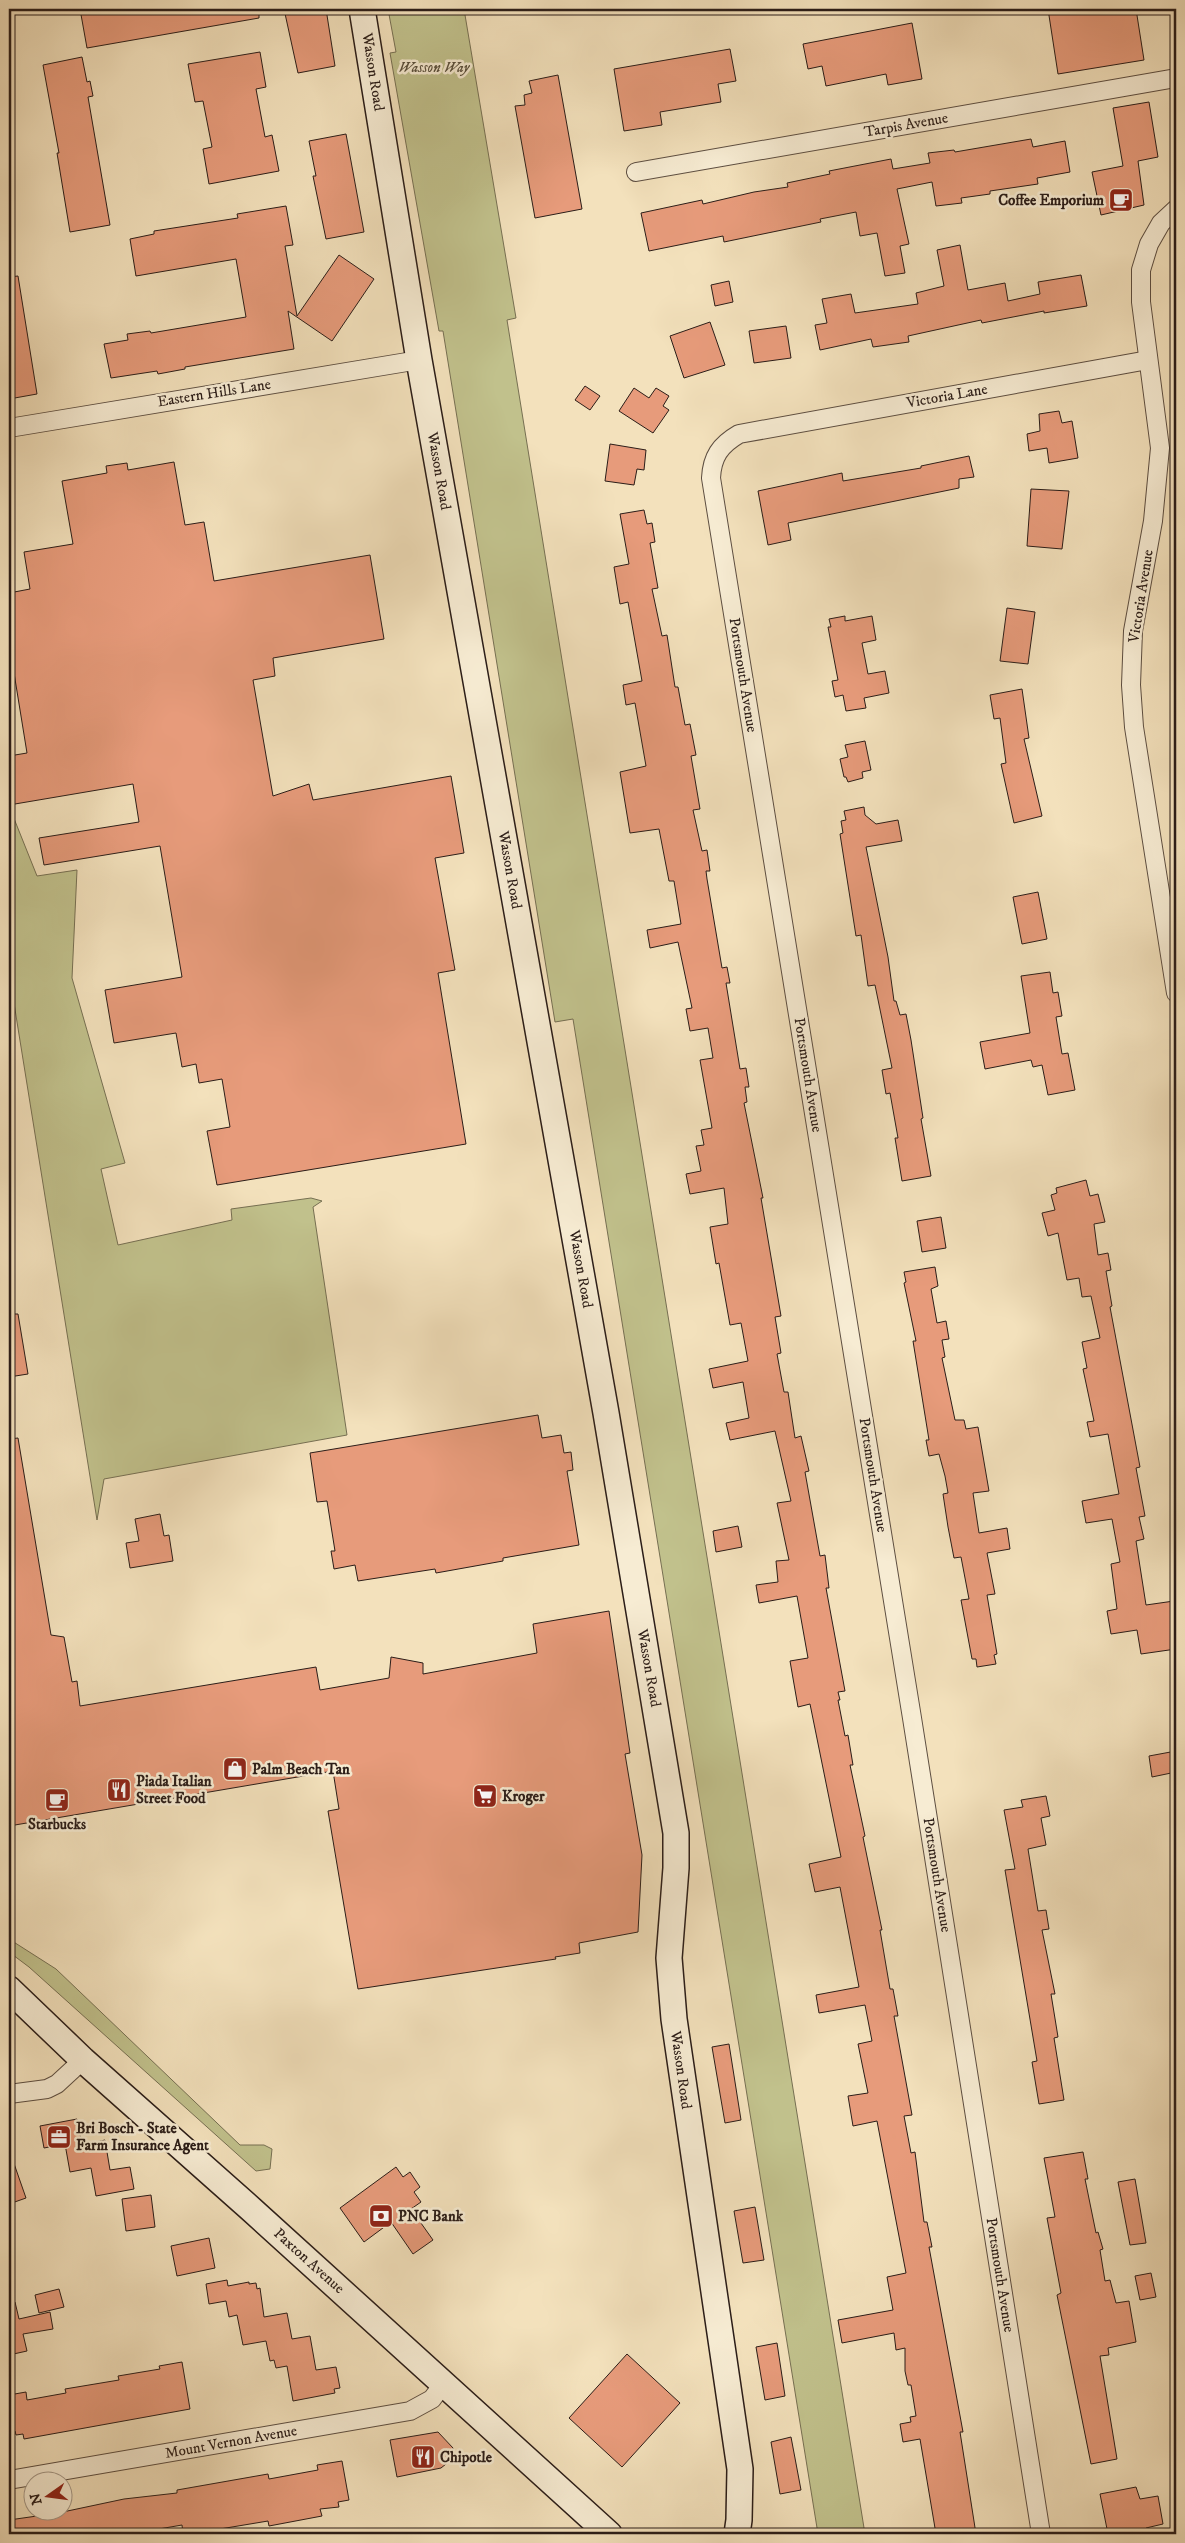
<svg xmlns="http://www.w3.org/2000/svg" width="1185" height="2543" font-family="'IM FELL DW Pica',serif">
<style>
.green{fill:#c1c18c;stroke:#766f52}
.building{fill:#e79b7b;stroke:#2b1d18}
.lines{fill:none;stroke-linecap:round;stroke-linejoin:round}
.street-casing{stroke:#5d4e41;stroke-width:20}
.secondary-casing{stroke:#2b1d18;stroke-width:28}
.street{stroke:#f7ecd3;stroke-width:18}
.secondary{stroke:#f7ecd3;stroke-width:25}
.labels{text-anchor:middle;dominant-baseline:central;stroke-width:5;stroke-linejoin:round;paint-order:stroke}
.park-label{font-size:15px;font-style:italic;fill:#584e3b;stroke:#f7ecd3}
.street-label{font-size:15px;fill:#2b1d18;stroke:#f7ecd3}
.poi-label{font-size:15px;font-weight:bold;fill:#2b1d18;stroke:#f7ecd3;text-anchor:start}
</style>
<rect width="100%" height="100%" fill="#f3e1bc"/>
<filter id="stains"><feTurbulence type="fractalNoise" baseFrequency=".004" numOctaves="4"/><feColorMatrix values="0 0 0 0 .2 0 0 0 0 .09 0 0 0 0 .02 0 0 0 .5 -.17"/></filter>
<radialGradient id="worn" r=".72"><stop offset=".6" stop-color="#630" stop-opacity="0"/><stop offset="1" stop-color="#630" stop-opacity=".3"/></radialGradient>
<!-- green -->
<g class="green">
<path d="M388 9H464L516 318 507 320 865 2534H818L573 1019 555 1022 443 331H439L390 53 396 52Z"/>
<path d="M9 806 37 876 77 870 72 978 125 1163 101 1169 118 1245 232 1220 231 1209 311 1198 322 1201 313 1207 347 1435 104 1479 97 1520 9 972Z"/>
<path d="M9 1939 56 1969 240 2145H264L272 2149 270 2169 256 2171 29 1967 9 1952Z"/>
</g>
<!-- building -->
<g class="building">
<path d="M80 9H259V18L87 48Z"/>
<path d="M284 9H326L335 66 298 73Z"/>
<path d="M1048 9H1136L1144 60 1058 74Z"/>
<path d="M912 23 922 79 888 85 886 74 826 86 822 66 808 69 803 44Z"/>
<path d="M730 49 736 81 718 84 721 102 660 112 662 125 624 131 614 69Z"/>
<path d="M260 52 266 87 256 89 265 137 272 135 279 171 209 184 203 149 212 147 203 101 195 102 188 64Z"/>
<path d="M82 57 87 82 90 81 93 96 88 97 110 225 70 232 57 153H59L43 65Z"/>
<path d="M558 75 582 209 535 218 515 106 525 105 524 95 532 93 529 81Z"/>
<path d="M1149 102 1158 157 1138 161 1144 205 1101 215 1092 172 1123 166 1113 108Z"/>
<path d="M346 134 364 232 326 239 313 176H316L309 141Z"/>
<path d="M1031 139 1033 147 1065 141 1070 172 1037 178 1038 184 990 191V194L961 198 962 203 936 206 932 182 897 189 909 244 900 246 905 273 885 276 877 233 860 236 856 212 820 219 821 222 724 242 723 236 649 251 641 213 702 200 703 204 754 192 788 187 787 183 830 174 829 171 891 159 893 169 930 163 928 153 954 150 955 152Z"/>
<path d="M286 206 293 245 285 246 297 316 339 255 374 279 332 341 288 311 294 349 185 367V369L158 374 157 371 111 378 104 344 128 340 127 334 150 331 151 333 246 317 236 259 136 276 130 239 154 234V231L238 218 237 214Z"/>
<path d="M960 245 968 290 1005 283 1008 301 1040 294 1038 282 1081 275 1087 306 1044 313V311L982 323 981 320 908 336 909 342 873 347 871 339 820 350 815 325 827 323 822 299 851 294 855 313 918 304 916 293 944 286 937 250Z"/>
<path d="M18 276 37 394 9 399V277Z"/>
<path d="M729 281 733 302 715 306 711 285Z"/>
<path d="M710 322 725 365 684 378 670 336Z"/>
<path d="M786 326 791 358 754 363 749 331Z"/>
<path d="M585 386 600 396 590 410 575 400Z"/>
<path d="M634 388 649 398 656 388 669 396 663 406 669 410 653 433 619 411Z"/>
<path d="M1059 411 1062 423 1072 421 1078 458 1049 463 1047 448 1029 451 1027 434 1040 431 1039 414Z"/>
<path d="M610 444 646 450 644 470 637 469 634 485 605 481Z"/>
<path d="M969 456 974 477 959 479V488L788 523 791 540 768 545 758 491 842 473 843 481 921 468V466Z"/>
<path d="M174 462 185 525 204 522 214 581 370 555 384 639 273 658 275 676 253 680 273 796 309 784 313 800 451 776 464 853 435 858 455 970 438 973 466 1144 217 1185 207 1131 230 1127 222 1079 199 1083 196 1064 182 1067 176 1033 114 1043 105 990 182 977 160 846 44 865 39 838 139 822 133 784 9 805V756L27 753 9 642V593L30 589 24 552 73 544 62 481 107 473 106 466 127 463 128 470Z"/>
<path d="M1031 489 1069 491 1062 549 1027 546Z"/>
<path d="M644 510 647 524 652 523 655 542 650 543 658 588 652 589 662 636 667 635 675 687H678L685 725 690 724 696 755 691 756 700 809 693 810 702 851 707 850 710 871H706L707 879 722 968 727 967 730 983H726L740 1069 746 1068 749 1087H745L747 1102 744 1103 763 1198H761L781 1316 775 1317 781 1353 777 1354 784 1392H788L795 1438 801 1436 809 1471 805 1472 820 1556 825 1555 829 1588H826L845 1691 838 1692 840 1700H838L845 1736 848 1735 853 1765H850L865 1836 863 1837 882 1930H880L890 1989H893L898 2016H894L912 2115 904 2116 911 2153 915 2152 924 2222H927L932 2247H929L963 2432H960L976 2534H936L920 2439 903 2442 900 2424 911 2422 910 2417 916 2416 911 2385H908L905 2371V2348L896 2350 894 2333 842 2343 838 2320 893 2310 887 2277 906 2273 877 2121 853 2126 848 2096 868 2093 858 2044 872 2041 865 2005 819 2013 816 1995 859 1987 840 1887 815 1892 809 1864 841 1857 810 1704 798 1707 790 1661 808 1658 797 1596 759 1603 756 1585 778 1582 776 1561 789 1560 777 1503 791 1501 775 1431 730 1440 726 1423 749 1418 743 1382 713 1388 709 1369 748 1361 741 1323 730 1325 719 1263 716 1264 710 1227 728 1224 724 1188 690 1194 686 1174 701 1171 696 1146 704 1145 701 1130 712 1128 700 1060 713 1058 708 1028 690 1031 686 1009 692 1008 678 942 650 948 647 930 681 924 674 881H669L659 829 630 833 620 772 646 766 635 703 626 705 623 685 642 681 628 602 620 604 614 567 629 564 620 514Z"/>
<path d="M1007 608 1035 612 1028 664 1000 661Z"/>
<path d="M845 616V621L872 616 876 640 862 643 868 674 885 671 889 693 864 698 866 708 846 711 843 695 835 697 832 681 838 680 828 627H831L829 619Z"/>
<path d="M1022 689 1029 738 1024 739 1042 816 1014 823 1001 764 1006 763 1000 718 994 719 990 695Z"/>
<path d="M865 741 871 770 862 772 863 778 848 782 846 777H844L840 759 848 757 845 745Z"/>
<path d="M864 807 865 815 876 824 898 820 902 841 866 847 888 957 894 1001H896L900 1015 906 1014 911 1040 923 1118 921 1119 931 1176 902 1181 895 1138H898L890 1093 886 1094 882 1070 892 1068 875 985 868 986 861 935 856 936 840 834 843 833 841 821 846 820 844 811Z"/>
<path d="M1038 892 1047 939 1022 944 1013 897Z"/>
<path d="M1050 972 1053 993 1058 992 1062 1016 1056 1017 1062 1054 1068 1053 1075 1090 1048 1095 1042 1065 1033 1067 1031 1060 985 1069 980 1042 1030 1033 1021 976Z"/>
<path d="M1086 1180 1090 1196 1098 1194 1105 1222 1094 1224 1098 1255 1108 1253 1111 1270 1106 1271 1112 1306 1110 1307 1140 1467 1136 1468 1145 1516 1139 1517 1144 1539 1136 1541 1146 1605 1174 1601 1176 1649 1141 1654 1137 1630 1111 1634 1107 1611 1117 1609 1111 1564 1120 1562 1112 1519 1086 1523 1082 1501 1119 1494 1108 1434 1090 1437 1087 1422 1094 1421 1083 1369 1087 1368 1082 1342 1100 1338 1091 1296 1082 1297 1079 1278 1067 1280 1058 1233 1048 1236 1042 1213 1055 1210 1051 1195 1057 1193 1056 1188Z"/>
<path d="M941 1217 946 1248 922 1252 917 1221Z"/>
<path d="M935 1267 938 1286 931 1289 937 1323 946 1321 949 1339 942 1340 945 1357 942 1358 955 1420H964L966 1429 978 1427 989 1491 973 1493 979 1533 1007 1528 1010 1549 987 1553 995 1594 987 1595 997 1654 994 1655 996 1664 977 1667 976 1659H972L961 1600 969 1599 961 1557 954 1558 948 1527 943 1494 948 1493 945 1476 939 1454 929 1456 926 1440H929L913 1341H916L904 1283 906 1282 904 1272Z"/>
<path d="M9 1314H18L28 1374 9 1377Z"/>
<path d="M538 1415 542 1438 561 1435 564 1453 571 1452 573 1470 567 1471 579 1545 503 1558V1561L436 1573 435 1569 358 1581 355 1565 334 1569 331 1551H335L327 1501 317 1502 310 1453Z"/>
<path d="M18 1438 51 1635 64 1637 72 1682 77 1681 80 1706 316 1667 320 1690 389 1678 391 1657 423 1663V1674L537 1653 533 1624 609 1611 630 1753 625 1754 642 1855 638 1932 579 1943 580 1953 555 1957 556 1959 358 1989 328 1811 339 1809 333 1771 9 1826V1439Z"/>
<path d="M160 1514 164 1536 169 1535 173 1561 130 1568 126 1543 139 1541 135 1519Z"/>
<path d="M738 1526 742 1547 716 1552 713 1531Z"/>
<path d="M1176 1751V1772L1152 1777 1149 1756Z"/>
<path d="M1046 1796 1050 1816 1041 1818 1046 1845 1028 1849 1038 1911 1046 1910 1049 1929 1042 1930 1055 1994H1051L1058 2037 1054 2038 1064 2100 1039 2104 1032 2062 1037 2061 1005 1870 1015 1869 1004 1810 1023 1807 1021 1800Z"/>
<path d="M729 2044 741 2120 725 2123 712 2047Z"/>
<path d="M77 2119 82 2145 105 2140 110 2170 130 2167 134 2189 96 2196 91 2168 70 2172 65 2144 44 2148 40 2126Z"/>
<path d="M1083 2152 1088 2179H1085L1096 2233 1098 2232 1103 2249 1100 2250 1105 2281 1110 2280 1116 2303 1129 2301 1136 2342 1108 2348 1109 2355 1100 2356 1117 2459 1091 2464 1057 2295 1061 2293 1047 2218 1055 2217 1044 2158Z"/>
<path d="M11 2155 26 2198 9 2204V2156Z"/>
<path d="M396 2167 403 2177 410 2172 420 2187 414 2192 421 2202 411 2209 433 2240 413 2254 391 2222 364 2242 340 2208Z"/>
<path d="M1135 2179 1146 2243 1130 2245 1118 2182Z"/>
<path d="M151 2195 155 2227 126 2231 122 2199Z"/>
<path d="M755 2207 764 2260 743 2263 734 2211Z"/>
<path d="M209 2238 215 2268 177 2276 171 2246Z"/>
<path d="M1151 2273 1156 2297 1140 2300 1135 2276Z"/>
<path d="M227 2280 228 2286 249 2282V2284L256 2283 257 2289 260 2288 264 2317 287 2313 292 2339 310 2336 316 2370 336 2367 340 2388 334 2389 335 2393 293 2401 287 2366 276 2368 274 2360 270 2361 266 2341 243 2345 237 2315 229 2317 226 2301 209 2304 206 2284Z"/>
<path d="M59 2289 64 2307 39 2313 35 2295Z"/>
<path d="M15 2302 19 2319 50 2312 53 2329 23 2334 27 2351 9 2355V2303Z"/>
<path d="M777 2343 785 2396 765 2400 756 2347Z"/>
<path d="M627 2354 680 2403 622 2467 569 2418Z"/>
<path d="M182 2362 190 2409 24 2439 23 2434 16 2435 15 2431 9 2432V2395L26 2392 27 2400 66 2393 65 2389 119 2380 118 2376 160 2369 159 2366Z"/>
<path d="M438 2432 453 2448 451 2460 441 2468 397 2477 390 2440Z"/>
<path d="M791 2437 801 2490 780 2494 771 2442Z"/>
<path d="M342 2461 349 2500 338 2502 339 2507 320 2509 322 2516 269 2526 268 2521 190 2534H183L182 2525 130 2534H9V2520L58 2513 124 2499 177 2493V2490L268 2474 269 2479 318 2470 317 2465Z"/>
<path d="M1136 2487 1140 2499 1158 2496 1163 2524 1146 2528 1147 2534H1108L1100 2494Z"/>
</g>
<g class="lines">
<defs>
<g id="street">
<path d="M636 172 1176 78"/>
<path d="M1176 209 1161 223 1149 244 1141 270V302L1160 448 1153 521 1133 631 1131 685 1134 727 1176 993"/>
<path d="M9 428 419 360"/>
<path d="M9 2094 47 2089 57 2084 83 2060"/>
<path d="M9 2480 410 2411 432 2399 444 2383"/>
<path d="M1041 2534 912 1718 711 478C712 457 720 445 739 434L1148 360"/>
</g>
<g id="secondary">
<path d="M362 9 419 360 606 1413 676 1833V1868L669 1958 674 2019 740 2469 739 2520 737 2534"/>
<path d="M9 1989 83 2060 252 2210 609 2534"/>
</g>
</defs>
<!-- street casing -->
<use href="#street" class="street-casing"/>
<!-- secondary casing -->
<use href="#secondary" class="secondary-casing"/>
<!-- street -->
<use href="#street" class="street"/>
<!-- secondary -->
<use href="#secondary" class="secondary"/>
</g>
<!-- icons -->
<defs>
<symbol id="cafe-square" viewBox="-11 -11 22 22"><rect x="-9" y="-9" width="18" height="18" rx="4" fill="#8f2418" stroke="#f7ecd3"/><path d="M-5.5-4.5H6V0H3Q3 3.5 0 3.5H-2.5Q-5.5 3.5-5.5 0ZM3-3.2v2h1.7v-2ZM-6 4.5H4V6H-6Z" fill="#fff"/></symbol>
<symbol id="shop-square" viewBox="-11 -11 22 22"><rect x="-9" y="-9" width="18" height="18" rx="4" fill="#8f2418" stroke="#f7ecd3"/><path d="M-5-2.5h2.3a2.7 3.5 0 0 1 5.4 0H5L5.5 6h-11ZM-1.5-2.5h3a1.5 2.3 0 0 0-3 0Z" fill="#fff"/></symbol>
<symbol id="restaurant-square" viewBox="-11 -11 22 22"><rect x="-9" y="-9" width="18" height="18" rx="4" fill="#8f2418" stroke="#f7ecd3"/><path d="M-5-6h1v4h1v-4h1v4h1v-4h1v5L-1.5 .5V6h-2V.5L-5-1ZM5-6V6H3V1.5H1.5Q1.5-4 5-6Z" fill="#fff"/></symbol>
<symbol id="supermarket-square" viewBox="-11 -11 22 22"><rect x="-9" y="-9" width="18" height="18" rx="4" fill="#8f2418" stroke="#f7ecd3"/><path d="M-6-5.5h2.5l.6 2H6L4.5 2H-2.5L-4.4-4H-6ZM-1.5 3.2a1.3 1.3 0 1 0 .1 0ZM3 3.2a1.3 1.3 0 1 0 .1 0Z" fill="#fff"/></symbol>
<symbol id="office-square" viewBox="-11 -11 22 22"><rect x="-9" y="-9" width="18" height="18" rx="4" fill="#8f2418" stroke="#f7ecd3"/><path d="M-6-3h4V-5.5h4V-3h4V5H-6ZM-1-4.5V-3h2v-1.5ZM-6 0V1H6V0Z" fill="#fff"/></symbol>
<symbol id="bank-square" viewBox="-11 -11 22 22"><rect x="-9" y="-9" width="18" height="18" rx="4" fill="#8f2418" stroke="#f7ecd3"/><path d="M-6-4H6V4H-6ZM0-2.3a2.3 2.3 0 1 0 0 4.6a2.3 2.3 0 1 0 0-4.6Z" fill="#fff"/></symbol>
</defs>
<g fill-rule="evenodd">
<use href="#cafe-square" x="1107" y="186" width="28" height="28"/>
<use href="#shop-square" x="221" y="1755" width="28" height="28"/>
<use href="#restaurant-square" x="105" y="1776" width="28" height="28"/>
<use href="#supermarket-square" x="471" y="1782" width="28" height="28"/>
<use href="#cafe-square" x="43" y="1786" width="28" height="28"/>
<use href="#office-square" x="45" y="2123" width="28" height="28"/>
<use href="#bank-square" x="367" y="2202" width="28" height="28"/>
<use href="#restaurant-square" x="409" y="2443" width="28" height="28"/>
</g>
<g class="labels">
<!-- park labels -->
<g class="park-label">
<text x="434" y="67">Wasson Way</text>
</g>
<!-- street labels -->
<g class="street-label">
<text transform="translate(373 72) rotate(81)">Wasson Road</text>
<text transform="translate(906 125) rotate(-10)">Tarpis Avenue</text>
<text transform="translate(214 393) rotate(-9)">Eastern Hills Lane</text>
<text transform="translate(947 396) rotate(-10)">Victoria Lane</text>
<text transform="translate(439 471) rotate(80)">Wasson Road</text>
<text transform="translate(1141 596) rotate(-81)">Victoria Avenue</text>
<text transform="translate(743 675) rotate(81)">Portsmouth Avenue</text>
<text transform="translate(510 870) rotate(80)">Wasson Road</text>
<text transform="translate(808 1075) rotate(81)">Portsmouth Avenue</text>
<text transform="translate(581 1269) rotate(80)">Wasson Road</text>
<text transform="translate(873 1475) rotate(81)">Portsmouth Avenue</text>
<text transform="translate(649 1668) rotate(80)">Wasson Road</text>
<text transform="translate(937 1875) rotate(81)">Portsmouth Avenue</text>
<text transform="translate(681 2070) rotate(82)">Wasson Road</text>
<text transform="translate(309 2261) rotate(42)">Paxton Avenue</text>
<text transform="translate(1000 2275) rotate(81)">Portsmouth Avenue</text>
<text transform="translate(231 2442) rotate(-10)">Mount Vernon Avenue</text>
</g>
<!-- poi labels -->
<g class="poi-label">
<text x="1104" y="200" text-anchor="end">Coffee Emporium</text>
<text x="252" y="1769">Palm Beach Tan</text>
<text x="136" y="1781">Piada Italian<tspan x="136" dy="17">Street Food</tspan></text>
<text x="502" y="1796">Kroger</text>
<text x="57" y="1824" text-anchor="middle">Starbucks</text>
<text x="76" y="2128">Bri Bosch - State<tspan x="76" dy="17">Farm Insurance Agent</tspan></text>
<text x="398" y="2216">PNC Bank</text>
<text x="440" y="2457">Chipotle</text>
</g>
</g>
<!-- margin -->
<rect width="1185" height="2543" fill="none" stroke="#f3e1bc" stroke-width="30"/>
<rect x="10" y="10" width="1165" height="2523" fill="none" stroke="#2b1d18" stroke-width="2.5"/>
<rect x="15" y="15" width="1155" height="2513" fill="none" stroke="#2b1d18"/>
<!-- north arrow -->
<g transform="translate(48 2496) rotate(256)"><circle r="24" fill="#f7ecd3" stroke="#a59988"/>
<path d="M0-4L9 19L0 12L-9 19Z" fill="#8f2418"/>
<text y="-8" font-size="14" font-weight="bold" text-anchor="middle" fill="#2b1d18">N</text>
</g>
<rect width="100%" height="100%" filter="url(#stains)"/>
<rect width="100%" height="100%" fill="url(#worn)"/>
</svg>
